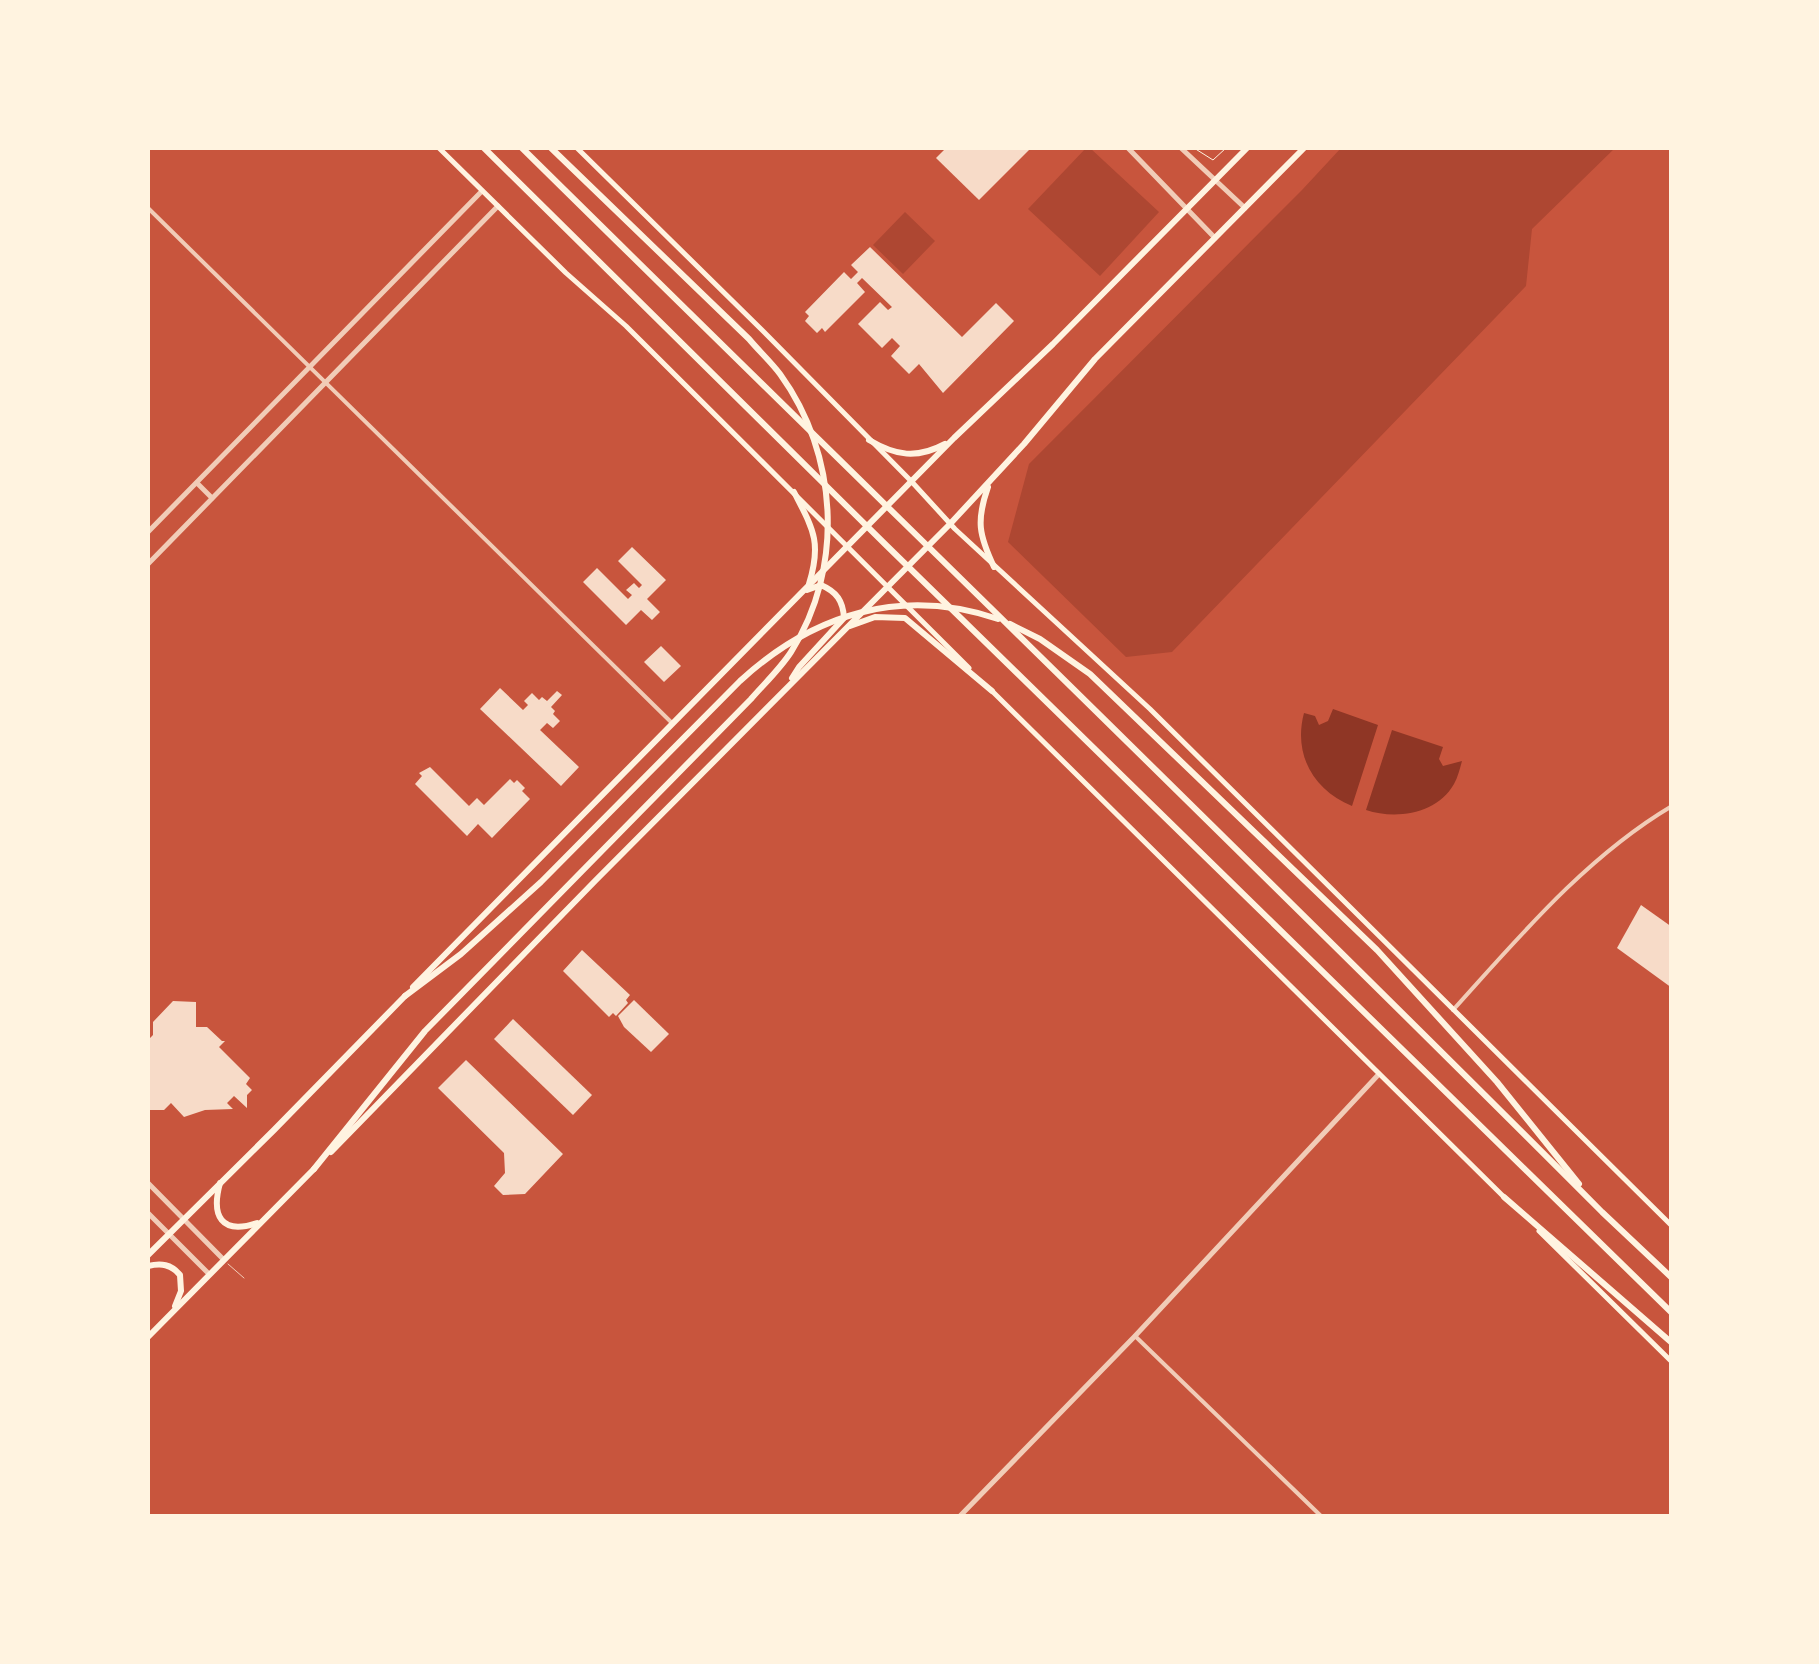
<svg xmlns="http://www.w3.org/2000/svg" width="1819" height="1664" font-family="Arial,sans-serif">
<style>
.green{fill:#ae4732}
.water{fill:#8f3625}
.building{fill:#f7dbc8}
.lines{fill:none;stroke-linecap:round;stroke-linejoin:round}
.path{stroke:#fff3e0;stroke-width:1}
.service{stroke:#f1ccb7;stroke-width:1}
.minor{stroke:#f1ccb7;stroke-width:4}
.tertiary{stroke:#f1ccb7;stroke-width:5}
.secondary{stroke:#fff3e0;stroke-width:5}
.primary{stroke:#fff3e0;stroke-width:6}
.trunk{stroke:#fff3e0;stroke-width:6}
.motorway{stroke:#fff3e0;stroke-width:6}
</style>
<rect width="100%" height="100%" fill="#c8553d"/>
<!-- green -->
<g class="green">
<path d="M1086 148H1090L1159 212 1100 276 1028 209Z"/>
<path d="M1341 148H1615L1532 229 1526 286 1172 652 1126 657 1008 542 1029 464 1302 190Z"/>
<path d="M905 212 935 241 903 274 873 245Z"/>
</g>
<!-- water -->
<g class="water">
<path d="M1333 709 1378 725 1352 806C1313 790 1293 754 1304 713L1315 716 1319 725 1328 721Z"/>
<path d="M1392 730 1443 747 1439 759 1443 766 1462 761C1460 768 1458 777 1454 784 1437 814 1396 820 1366 810Z"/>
</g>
<!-- building -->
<g class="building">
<path d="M946 148H1031L979 200 936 158Z"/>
<path d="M870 247 962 337 996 303 1014 321 943 393 919 364 909 374 891 356 900 346 892 338 882 348 858 324 880 302 888 310 892 307 862 278 857 283 865 292 825 332 822 328 817 333 805 321 809 316 805 312 844 272 851 279 858 272 851 265Z"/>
<path d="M632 547 666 580 647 599 660 612 652 620 641 610 626 625 583 582 597 568 628 599 632 595 626 590 634 583 639 588 642 585 618 561Z"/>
<path d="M661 646 681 666 664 682 644 662Z"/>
<path d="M500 688 523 710 528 705 524 701 532 693 539 700 542 697 547 701 557 691 562 695 551 707 555 711 553 714 560 721 553 728 547 723 540 730 579 767 561 786 480 709Z"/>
<path d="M430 767 469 806 477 798 484 805 510 779 514 783 517 780 525 788 522 791 530 799 492 838 478 824 467 836 415 784 422 776 419 773Z"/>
<path d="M1641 905 1672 927V988L1617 948Z"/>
<path d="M582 950 630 995 626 1000 628 1003 616 1016 613 1013 609 1017 563 971Z"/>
<path d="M634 1000 669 1034 651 1052 624 1027 618 1016Z"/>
<path d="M173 1001 196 1002V1027H207L222 1041H225L219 1047 250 1078 246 1084 252 1090 247 1095V1108L234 1096 227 1103 233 1109 205 1110 184 1117 171 1103 164 1110H148V1040L153 1035V1022Z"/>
<path d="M513 1019 592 1095 573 1115 494 1039Z"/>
<path d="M466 1060 563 1154 525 1194 503 1195 494 1186 505 1173 504 1153 438 1088Z"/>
</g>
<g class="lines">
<!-- path -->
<path class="path" d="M1194 148 1213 160 1226 148"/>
<!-- service -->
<path class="service" d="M228 1264 244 1278"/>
<!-- minor -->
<g class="minor">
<path d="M148 208 672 723"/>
<path d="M1453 1010C1519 937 1586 857 1672 806"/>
<path d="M1135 1336 1321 1516"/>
</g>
<!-- tertiary -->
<g class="tertiary">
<path d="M1128 148 1215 238"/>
<path d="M1181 148 1245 208"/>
<path d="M197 483 212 498"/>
<path d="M148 532 482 191"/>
<path d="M148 564 498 206"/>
<path d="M148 1183 223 1259"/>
<path d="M148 1213 209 1274"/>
<path d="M960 1516 1135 1336 1379 1074"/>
</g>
<!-- secondary -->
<g class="secondary">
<path d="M439 148 566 273 626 326 969 668"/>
<path d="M577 148 763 331 912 482 955 529 1150 709 1672 1226"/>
<path d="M991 690 1506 1199"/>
<path d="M1539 1231 1672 1362"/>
</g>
<!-- primary -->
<g class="primary">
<path d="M869 440C896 456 917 459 945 444"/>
<path d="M988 487C976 521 979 535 994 567"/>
<path d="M794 492C813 529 822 542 809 584"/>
<path d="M850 626 875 617 905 618 992 691"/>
<path d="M792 678 799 667 844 618C843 601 837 592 821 585L807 590"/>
<path d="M413 987 954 438 1053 344 1247 148"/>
<path d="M331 1152 595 881 950 524 1024 444 1095 359 1304 148"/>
</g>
<!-- trunk -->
<g class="trunk">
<path d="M220 1183C211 1216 221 1235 257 1223"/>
<path d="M148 1255 274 1130 405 996"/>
<path d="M148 1266C161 1263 171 1264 180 1275L181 1291 175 1306"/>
<path d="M148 1337 314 1169"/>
</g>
<!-- motorway -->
<g class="motorway">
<path d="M484 148 887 546 1672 1313"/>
<path d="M522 148C882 503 1245 854 1602 1212L1672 1278"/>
<path d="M1010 624 1040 639 1090 674 1377 950 1497 1082 1579 1184"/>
<path d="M405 996 461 954 541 882 740 681C814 613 902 587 998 619"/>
<path d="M314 1169 425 1031 751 699C764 684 780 669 791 652 845 567 838 454 780 374 771 362 759 351 749 339L551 148"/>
<path d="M1504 1197 1672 1343"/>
</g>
</g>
<!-- border -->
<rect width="1819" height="1664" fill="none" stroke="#fff3e0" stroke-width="300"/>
</svg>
